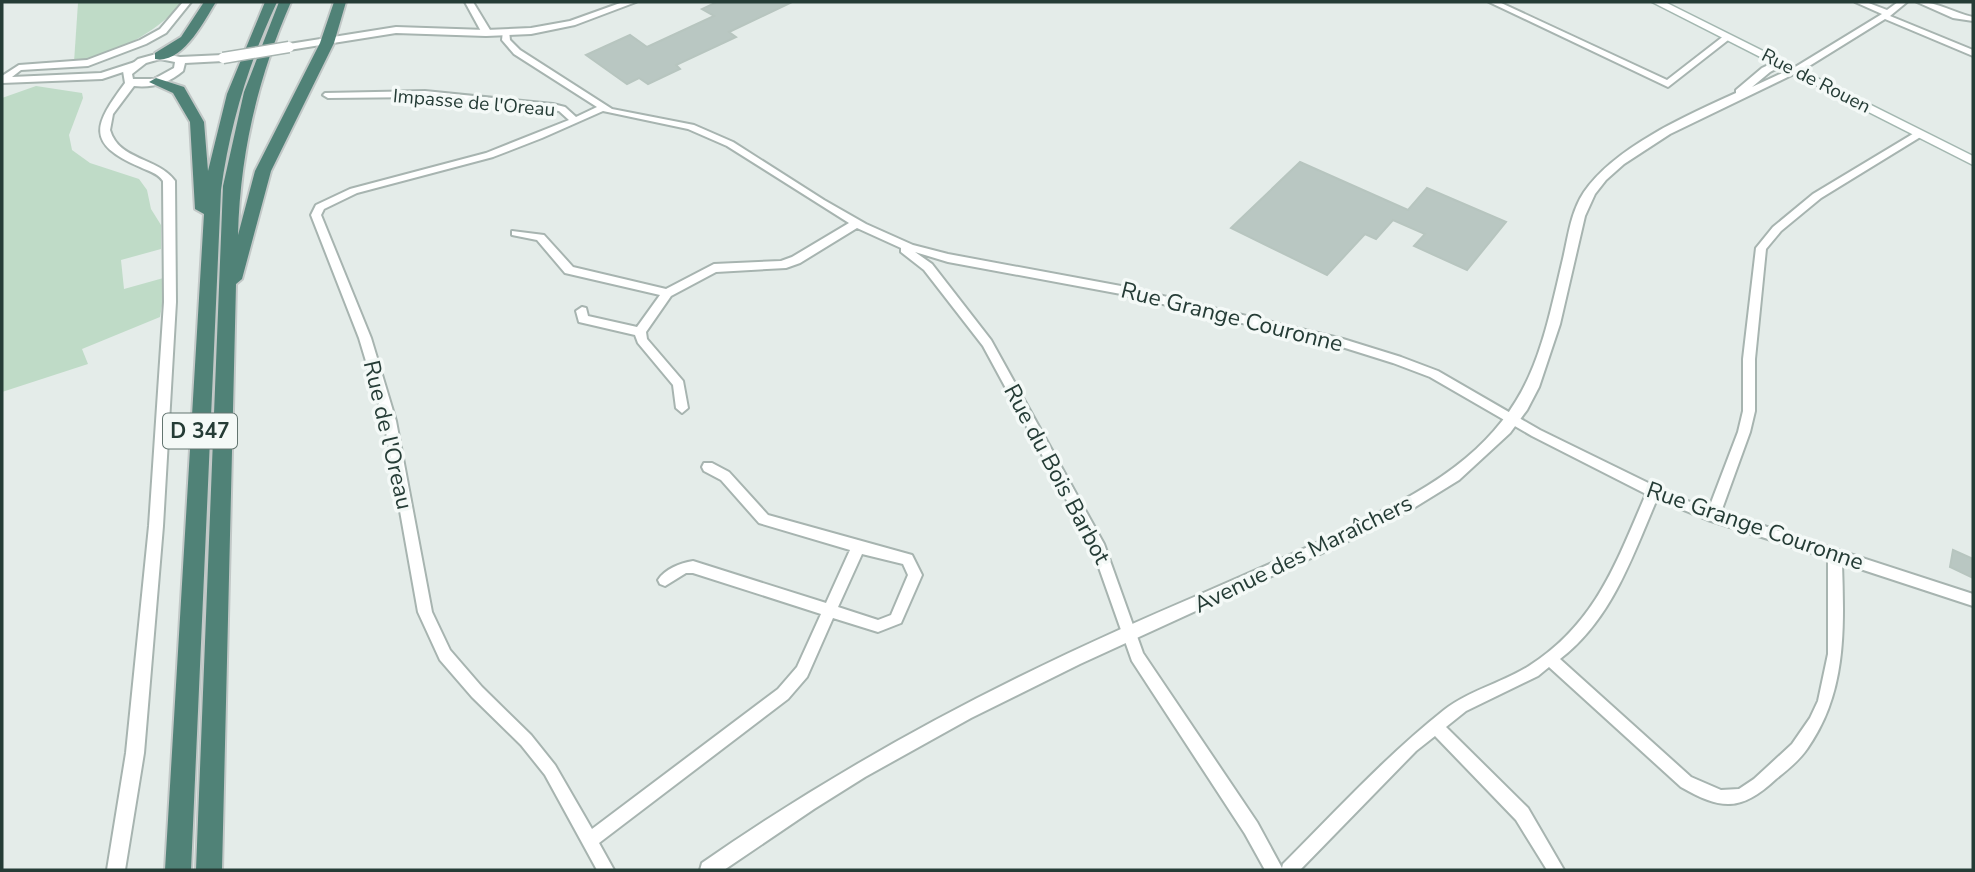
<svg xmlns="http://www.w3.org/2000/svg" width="1975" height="872" font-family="'Nunito Sans',sans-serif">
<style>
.green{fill:#bfdbc7}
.building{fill:#b9c7c2;stroke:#b7c5bf;stroke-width:2}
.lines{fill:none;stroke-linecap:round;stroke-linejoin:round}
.minor-casing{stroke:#a7b4b0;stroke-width:4}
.tertiary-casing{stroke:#a7b4b0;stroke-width:4}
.secondary-casing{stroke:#a3b7b0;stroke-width:3}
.trunk-casing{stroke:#c2c8c7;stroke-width:4}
.minor{fill:#fff;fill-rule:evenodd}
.tertiary{fill:#fff;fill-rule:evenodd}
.secondary{fill:#fff;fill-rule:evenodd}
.trunk{fill:#508277;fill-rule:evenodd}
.tertiary-bridge-casing{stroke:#a7b4b0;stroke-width:13;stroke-linecap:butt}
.tertiary-bridge{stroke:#fff;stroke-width:10}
.labels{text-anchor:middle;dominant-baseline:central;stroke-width:7;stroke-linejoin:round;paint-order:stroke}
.far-street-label{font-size:19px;fill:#253c36;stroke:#f4f9f7}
.shield{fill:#f4f9f7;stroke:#637570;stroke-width:2}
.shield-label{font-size:21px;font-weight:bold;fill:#253c36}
.street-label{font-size:23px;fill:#253c36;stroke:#f4f9f7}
</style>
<rect width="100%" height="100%" fill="#e4ece9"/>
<!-- green -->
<g class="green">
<path d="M82 2H183C154 35 116 53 74 62L78 3Z"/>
<path d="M36 86 82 93 83 98 69 135 72 150 90 163 139 179 147 190 151 209 161 225V249L121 260 124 289 167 277 160 317 82 349 88 364 2 392V98Z"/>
</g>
<!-- building -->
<g class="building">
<path d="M717 2H792L729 32 736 37 676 65 680 69 648 84 639 78 627 84 586 55 630 35 647 47 714 16 702 9Z"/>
<path d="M1300 162 1408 210 1427 188 1506 222 1467 270 1414 246 1425 234 1393 220 1376 239 1365 234 1327 275 1231 228Z"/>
<path d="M1953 550 1973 559V578L1950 567Z"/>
</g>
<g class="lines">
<defs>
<g id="minor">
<path d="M183 2H191L166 33 146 44 88 66 21 70 12 77 101 73 135 62 139 65 138 67 102 79 2 83V76L19 65 87 60 140 40 160 29Z"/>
<path d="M465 2H473L490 30 489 35H483Z"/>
<path d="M1489 2H1499L1667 80 1725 35 1732 37 1668 87Z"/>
<path d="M1855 2H1866L1887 10 1898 2H1907L1890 16 1973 50V56L1885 19 1798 73H1792V69L1882 14Z"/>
<path d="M1917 2C1936 1 1954 13 1973 17V21L1953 18Z"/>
<path d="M503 31H509L510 40 520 50 612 109 694 125 733 142 824 200 866 224 913 245 948 254 1121 286 1343 339 1401 357 1438 371 1540 430 1681 499 1709 508 1738 432 1743 411V359L1756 248 1773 227 1813 194 1916 132H1922V136L1821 198 1781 231 1766 249 1755 359V411L1750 432 1721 512 1973 594V606L1842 563C1844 628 1847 693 1807 749 1799 761 1787 770 1776 779 1741 812 1721 810 1681 787L1549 667 1538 676 1466 711 1446 727 1528 808 1564 870H1547L1516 820 1435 736 1416 751 1300 870H1265L1245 834 1132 661 1091 545 983 346 924 270 901 252V248L857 228 800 263 786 268 716 272 671 296 646 332 647 339 683 381 688 408 682 413 676 408 673 385 638 343 635 335 579 322 576 311 582 307 586 308 588 316 637 327 660 295 565 273 537 240 512 235V231L544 235 573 267 666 289 714 264 781 261 792 257 849 223 727 146 688 129 603 111 542 138 493 157 357 193 324 209 321 215 371 338 396 421 432 612 450 650 482 687 531 735 555 765 592 829 778 689 797 667 821 614 693 573H686L665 586 660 584 658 580C665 569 680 563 693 561L826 603 850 550 759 523 721 480 704 471 702 467 704 463H712L729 472 768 515 912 555 922 575 901 623 878 632 833 618 807 677 788 699 599 843 614 870H597L545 775 521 745 472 697 440 660 418 612 384 421 359 338 311 215 316 205 350 189 486 153 569 120 559 111 553 110 425 97 328 98 323 95 325 93 425 91 553 104 565 107 576 117 597 107 514 54 502 40ZM915 252 948 262 1121 294 1342 347 1393 363 1430 377 1532 436 1646 494C1616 563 1596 623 1529 666 1502 683 1470 690 1444 710 1386 756 1336 811 1283 864L1282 868 1257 822 1143 653 1104 544 991 340 932 264ZM1657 499 1708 520 1828 558V654L1818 701 1810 718 1792 744 1754 779 1739 789 1721 790 1691 777 1560 659C1612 619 1632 557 1657 499ZM862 554 903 564 908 575 891 615 878 620 838 607Z"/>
</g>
<g id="tertiary">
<path d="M623 2H636L575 25 531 34 486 36 396 33 289 50 284 47 289 44 396 27 486 30 531 28 570 21Z"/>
<path d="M160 53 180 57 223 55 228 58 223 61 185 63 183 71C169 83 152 88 134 86L113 114 110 130C119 161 158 157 175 181L176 302 163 526 144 753 125 870H107L126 753 149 526 164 302 163 181C158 173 148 171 140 167 85 143 94 125 125 83L123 71 138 59ZM160 59 175 62 174 68 154 79H133L132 74 146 63Z"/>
<path d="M1779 60 1783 61V65L1770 72 1752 87 1791 69 1800 71 1670 134 1624 164 1606 180 1595 194 1585 216 1560 324 1539 387 1527 410 1510 433 1459 480 1412 509 1346 542 1080 664 971 718 865 777 814 809 724 870H700L702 863C834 771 974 695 1121 629 1195 596 1271 565 1344 530 1386 509 1429 489 1466 458 1533 402 1543 343 1562 263 1568 239 1570 213 1584 192 1615 147 1687 115 1736 93V90L1762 68Z"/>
</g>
<path id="secondary" d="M1652 2H1665L1973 156V165Z"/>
<g id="trunk">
<path d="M204 2H216C204 21 183 64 155 59V53L181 37Z"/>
<path d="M265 2H277C249 62 230 124 221 190L191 870H165L204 214 195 209 190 122 173 93 149 82 156 78 184 87 204 122 208 171 227 94Z"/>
<path d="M279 2H291C258 77 240 153 238 235L255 171 320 43 334 2H346L334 43 271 171 242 279 236 284 222 870H196L223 186 244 92Z"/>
</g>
</defs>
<!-- minor casing -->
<use href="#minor" class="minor-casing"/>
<!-- tertiary casing -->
<use href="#tertiary" class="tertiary-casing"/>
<!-- secondary casing -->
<use href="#secondary" class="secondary-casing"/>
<!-- trunk casing -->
<use href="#trunk" class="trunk-casing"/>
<!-- minor -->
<use href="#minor" class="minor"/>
<!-- tertiary -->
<use href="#tertiary" class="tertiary"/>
<!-- secondary -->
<use href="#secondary" class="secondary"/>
<!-- trunk -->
<use href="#trunk" class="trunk"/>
<defs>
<path id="tertiary-bridge" d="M223 58 289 47"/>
</defs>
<!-- tertiary-bridge casing -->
<use href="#tertiary-bridge" class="tertiary-bridge-casing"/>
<!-- tertiary-bridge -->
<use href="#tertiary-bridge" class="tertiary-bridge"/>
</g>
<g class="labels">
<!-- far-street labels -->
<g class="far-street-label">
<text transform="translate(1816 81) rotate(27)">Rue de Rouen</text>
<text transform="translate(474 103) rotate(5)">Impasse de l'Oreau</text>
</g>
<!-- shield labels -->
<rect class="shield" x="163" y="413.5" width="74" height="35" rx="5"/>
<g class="shield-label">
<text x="200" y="431">D 347</text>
</g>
<!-- street labels -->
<g class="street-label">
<text transform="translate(1232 317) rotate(14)">Rue Grange Couronne</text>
<text transform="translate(388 435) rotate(77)">Rue de l'Oreau</text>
<text transform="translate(1057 474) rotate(62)">Rue du Bois Barbot</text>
<text transform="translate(1755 526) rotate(19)">Rue Grange Couronne</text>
<text transform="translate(1303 554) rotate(-26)">Avenue des Maraîchers</text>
</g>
</g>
<!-- border -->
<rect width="1975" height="872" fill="none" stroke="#253c36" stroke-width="7"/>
</svg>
